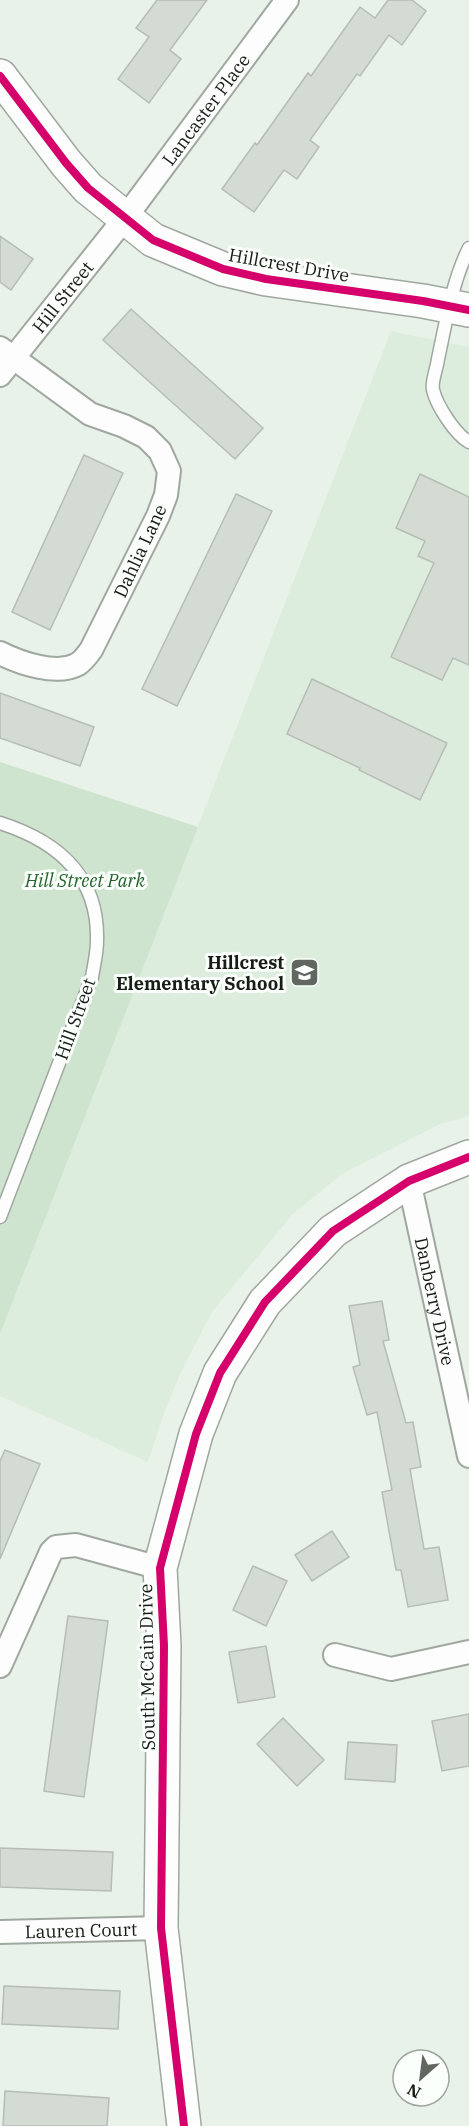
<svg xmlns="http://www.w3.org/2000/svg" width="469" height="2126" font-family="'IBM Plex Serif',serif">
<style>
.built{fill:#dceddd}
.green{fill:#cee4ce}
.building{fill:#d3dbd3;stroke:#b6bdb6;stroke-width:1.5}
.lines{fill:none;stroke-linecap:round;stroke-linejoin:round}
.lane-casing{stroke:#a0a7a0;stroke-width:15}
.street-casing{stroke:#a0a7a0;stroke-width:26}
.secondary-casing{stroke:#a0a7a0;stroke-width:36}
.lane{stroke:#fcfdfc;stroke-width:12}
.street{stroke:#fcfdfc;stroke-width:22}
.secondary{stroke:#fcfdfc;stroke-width:33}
.cycleway-casing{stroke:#fbfffb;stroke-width:11}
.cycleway{stroke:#d6006c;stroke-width:8}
.labels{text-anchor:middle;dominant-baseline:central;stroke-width:6;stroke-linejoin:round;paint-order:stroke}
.street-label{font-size:18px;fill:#161c16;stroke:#fbfffb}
.park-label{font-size:18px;font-style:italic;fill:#24642c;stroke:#fbfffb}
.poi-label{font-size:18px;font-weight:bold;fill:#161c16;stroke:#fbfffb;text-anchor:end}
</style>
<rect width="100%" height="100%" fill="#e9f2e9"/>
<!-- built -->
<path class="built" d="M391 331 469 347V1116L440 1124 342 1174 293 1214 212 1312 181 1372 164 1413 148 1462 0 1396V1334Z"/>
<!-- green -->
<path class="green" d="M0 762 198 827 0 1334Z"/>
<!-- building -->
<g class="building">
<path d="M157 0H207L170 50 181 59 149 103 118 79 149 37 136 28Z"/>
<path d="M388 0H412L426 11 402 45 389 35 360 76 357 74 310 140 319 147 297 179 284 170 254 212 222 189 255 143 257 145 308 73 311 76 360 7 375 18Z"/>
<path d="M0 236 33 259 11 290 0 282Z"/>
<path d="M131 309 263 428 235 459 103 340Z"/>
<path d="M84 455 123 473 50 630 12 612Z"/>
<path d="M420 474 469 497V665L453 658 442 680 391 657 434 563 418 556 425 541 396 528Z"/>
<path d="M236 494 272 511 177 706 142 689Z"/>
<path d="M312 679 447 743 420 800 359 770 360 768 287 734Z"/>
<path d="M0 693 94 727 80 766 0 738Z"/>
<path d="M382 1301 389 1340 383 1341 406 1423 413 1422 421 1467 410 1469 424 1549 439 1547 448 1600 408 1607 401 1570H396L382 1492 392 1490 377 1412 367 1415 353 1367 360 1365 349 1306Z"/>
<path d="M5 1450 40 1464 0 1559V1461Z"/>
<path d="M332 1531 349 1557 312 1581 295 1555Z"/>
<path d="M253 1566 287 1581 266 1626 233 1610Z"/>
<path d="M68 1616 108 1621 84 1797 44 1791Z"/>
<path d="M266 1646 275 1697 238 1703 229 1652Z"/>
<path d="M469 1714V1766L442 1771 432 1721Z"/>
<path d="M283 1718 324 1760 297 1786 257 1744Z"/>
<path d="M348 1742 397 1745 395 1782 345 1779Z"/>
<path d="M0 1848 113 1852 111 1891 0 1887Z"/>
<path d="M4 1986 120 1991 118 2029 2 2024Z"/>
<path d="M5 2091 109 2098 107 2126H3Z"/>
</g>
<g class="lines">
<defs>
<g id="lane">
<path d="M469 248C452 282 446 322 438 359 437 368 431 382 433 390 437 406 455 434 469 442"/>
<path d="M0 823C57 841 99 876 97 941 97 953 94 965 92 977L0 1217"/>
</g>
<g id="street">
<path d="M0 348 90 414 124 426 146 437 160 451 169 471 166 495 158 516 91 650C87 655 83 661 78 664 57 676 20 663 0 653"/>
<path id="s1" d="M0 375 125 218 287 0"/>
<path id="s2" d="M409 1181 469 1456"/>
<path d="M335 1655 391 1669 469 1652"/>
<path d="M0 1666 51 1552 56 1547 76 1545 160 1568"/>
<path id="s3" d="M0 1932 161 1928"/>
</g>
<g id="secondary">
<path d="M0 76 66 163 88 188 153 240 223 269 266 279 423 301 469 310"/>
<path d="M184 2126 161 1928 164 1646 160 1568 196 1434 220 1373 265 1302 333 1231 409 1181 469 1157"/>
</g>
</defs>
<!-- lane casing -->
<use href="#lane" class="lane-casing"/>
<!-- street casing -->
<use href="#street" class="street-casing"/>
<!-- secondary casing -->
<use href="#secondary" class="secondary-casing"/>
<!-- lane -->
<use href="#lane" class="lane"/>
<!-- street -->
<use href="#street" class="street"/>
<!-- secondary -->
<use href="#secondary" class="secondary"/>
<defs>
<g id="cycleway">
<path d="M0 76 66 163 88 188 153 240 223 269 266 279 423 301 469 310"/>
<path d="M184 2126 161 1928 164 1646 160 1568 196 1434 220 1373 265 1302 333 1231 409 1181 469 1157"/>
</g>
</defs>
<!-- cycleway casing -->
<use href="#cycleway" class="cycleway-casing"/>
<!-- cycleway -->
<use href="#cycleway" class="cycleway"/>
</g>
<!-- icons -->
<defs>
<symbol id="school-square" viewBox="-11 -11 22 22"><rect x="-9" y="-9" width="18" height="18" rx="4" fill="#606760" stroke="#fbfffb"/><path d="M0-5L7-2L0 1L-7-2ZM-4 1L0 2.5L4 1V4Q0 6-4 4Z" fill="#fff"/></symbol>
</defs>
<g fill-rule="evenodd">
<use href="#school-square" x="288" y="956" width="33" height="33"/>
</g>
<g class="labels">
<!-- street labels -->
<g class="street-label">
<text stroke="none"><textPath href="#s1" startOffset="336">Lancaster Place</textPath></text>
<text transform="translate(289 265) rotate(10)">Hillcrest Drive</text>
<text stroke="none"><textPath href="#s1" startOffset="100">Hill Street</textPath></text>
<text transform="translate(140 551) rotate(-65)">Dahlia Lane</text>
<text transform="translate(75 1019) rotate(-70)">Hill Street</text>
<text stroke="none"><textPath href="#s2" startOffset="123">Danberry Drive</textPath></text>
<text transform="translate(147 1667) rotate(-91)">South McCain Drive</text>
<text stroke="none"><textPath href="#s3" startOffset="81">Lauren Court</textPath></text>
</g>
<!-- park labels -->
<g class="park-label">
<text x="85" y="880">Hill Street Park</text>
</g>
<!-- poi labels -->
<g class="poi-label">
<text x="284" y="962">Hillcrest<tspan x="284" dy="21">Elementary School</tspan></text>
</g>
</g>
<!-- north arrow -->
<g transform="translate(421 2078) rotate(208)"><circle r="28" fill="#fbfffb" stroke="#9fa49f" stroke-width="1.5"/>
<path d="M0-4.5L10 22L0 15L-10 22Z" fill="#606760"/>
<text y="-9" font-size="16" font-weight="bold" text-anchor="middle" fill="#161c16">N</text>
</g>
</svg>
